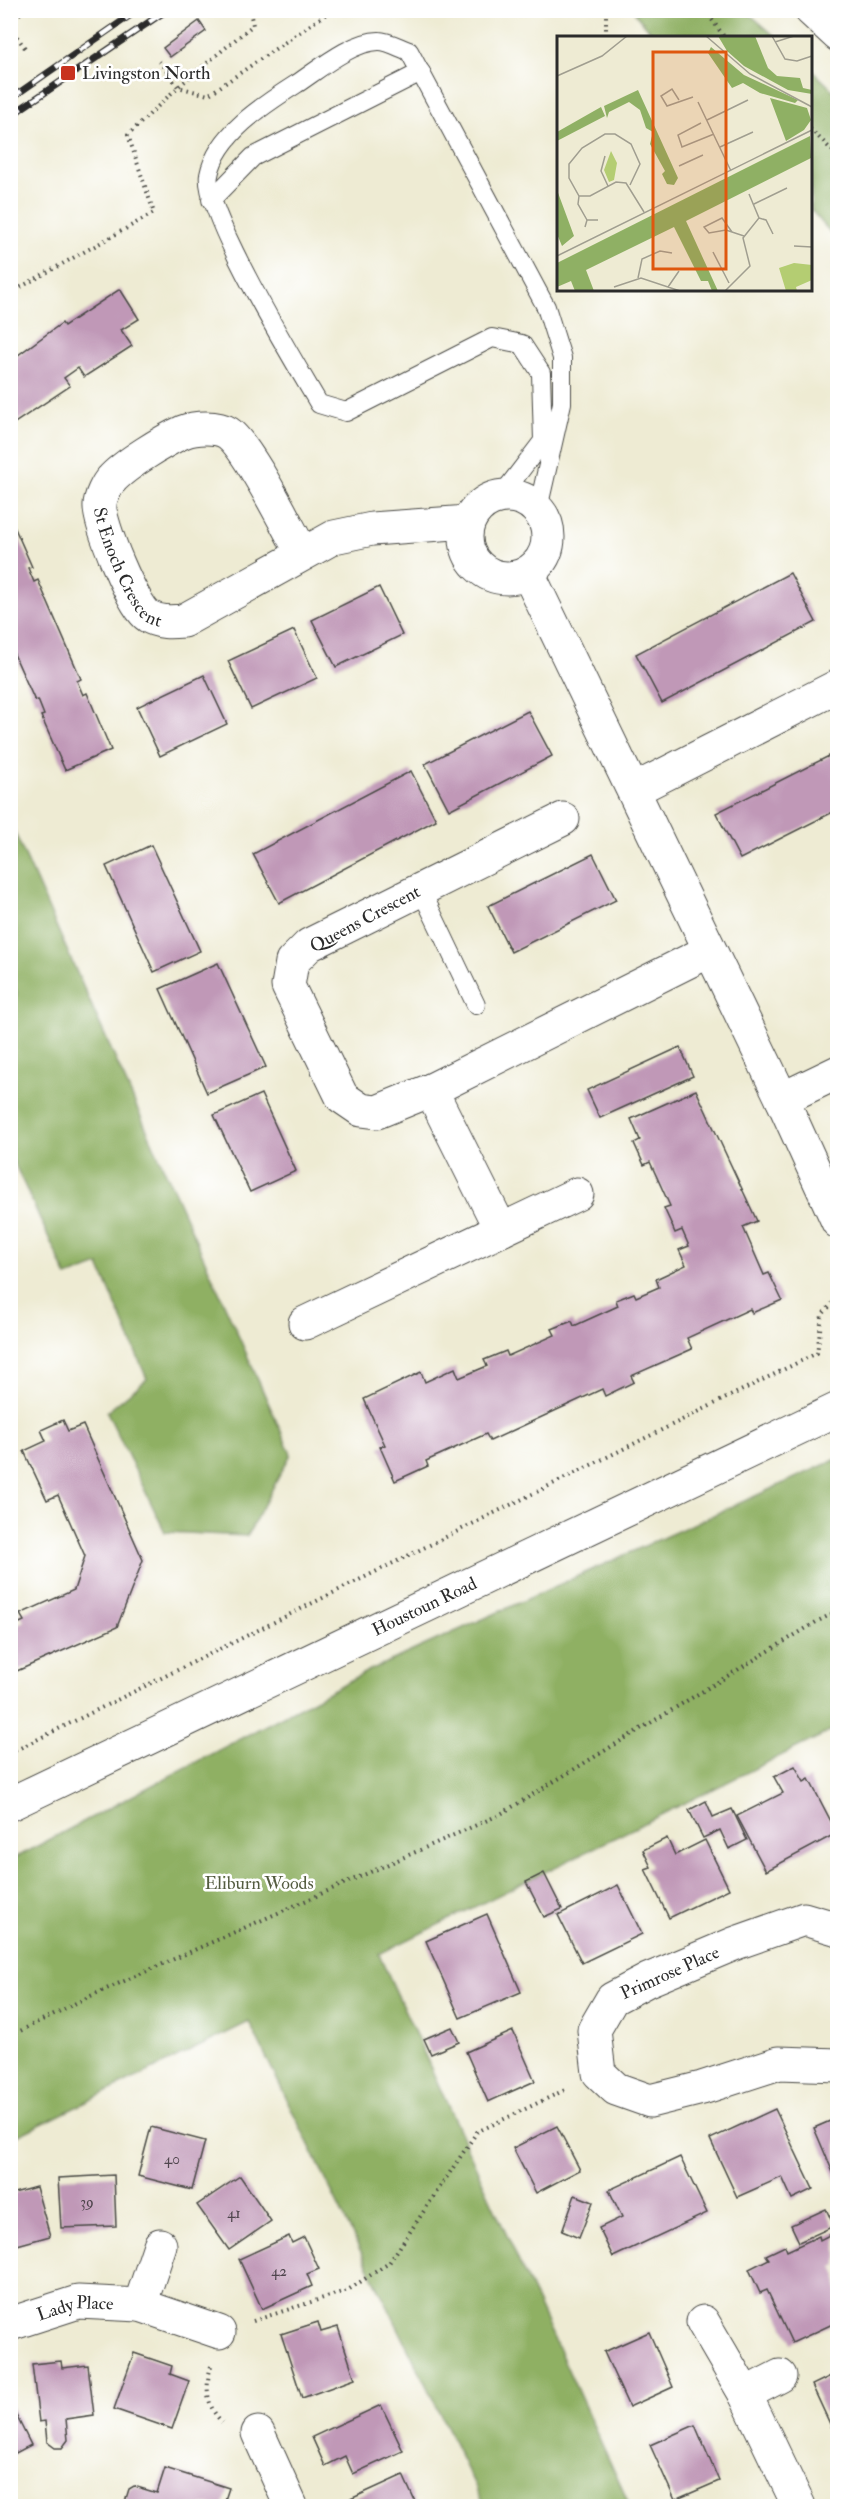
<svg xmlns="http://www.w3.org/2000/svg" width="848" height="2517" font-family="'IM FELL Double Pica',serif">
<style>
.forest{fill:#8fb064;stroke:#5d6e48;stroke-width:1.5}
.building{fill:#c098b7}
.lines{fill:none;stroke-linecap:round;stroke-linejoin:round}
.service-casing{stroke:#484844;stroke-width:20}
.minor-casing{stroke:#484844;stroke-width:35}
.tertiary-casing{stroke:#484844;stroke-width:35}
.path{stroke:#484844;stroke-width:4;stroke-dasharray:1.5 4.5;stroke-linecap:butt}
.service{stroke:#fff;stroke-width:18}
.minor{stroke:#fff;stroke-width:33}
.tertiary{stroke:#fff;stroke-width:33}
.rail-casing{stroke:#2b2b2b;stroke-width:7}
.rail{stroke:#fff;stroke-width:4.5;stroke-dasharray:14;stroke-linecap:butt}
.poi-dot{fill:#c8321e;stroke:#fff;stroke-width:2}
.labels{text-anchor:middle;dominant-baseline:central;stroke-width:5;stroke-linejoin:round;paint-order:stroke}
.number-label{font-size:15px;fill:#50464e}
.poi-label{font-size:18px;fill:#2b2b2b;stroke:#fff;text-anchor:start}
.street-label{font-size:18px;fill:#2b2b2b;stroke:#fff}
.park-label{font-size:18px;fill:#545c40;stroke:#fff}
.inset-road{fill:none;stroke:#a09e90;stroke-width:1.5}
.view{fill:#df570e;fill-opacity:0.15;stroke:#df570e;stroke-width:3}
.inset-edge{fill:none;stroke:#2b2b2b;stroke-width:3}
</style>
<rect width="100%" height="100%" fill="#fff"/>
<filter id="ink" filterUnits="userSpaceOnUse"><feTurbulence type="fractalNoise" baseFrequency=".0167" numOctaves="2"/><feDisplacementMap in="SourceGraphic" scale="12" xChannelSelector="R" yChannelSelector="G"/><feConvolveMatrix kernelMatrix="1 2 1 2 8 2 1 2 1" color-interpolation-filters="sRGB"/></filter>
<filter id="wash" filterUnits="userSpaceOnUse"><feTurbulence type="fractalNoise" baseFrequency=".008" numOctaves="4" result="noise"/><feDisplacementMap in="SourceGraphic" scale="24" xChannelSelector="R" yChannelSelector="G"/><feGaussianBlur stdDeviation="1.35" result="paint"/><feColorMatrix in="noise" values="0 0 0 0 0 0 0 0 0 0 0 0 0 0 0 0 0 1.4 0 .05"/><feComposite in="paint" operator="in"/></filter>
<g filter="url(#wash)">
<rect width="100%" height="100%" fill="#eeebd3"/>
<!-- forest -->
<g class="forest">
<path d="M636 11H746L776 37H656L635 14Z"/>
<path d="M811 69 837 94V240L811 210Z"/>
<path d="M10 822 291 1454 247 1536 165 1532 107 1412 147 1379 99 1265 67 1277 11 1156 10 1005 17 994 10 972Z"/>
<path d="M837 1459V1728L379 1954 630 2506H485L249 2022 11 2139V1860L368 1671Z"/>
</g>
<g id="blocks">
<!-- building -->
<g class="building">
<path d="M199 21 206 31 170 57 163 48Z"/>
<path d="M120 289 139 319 121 330 132 346 84 377 78 368 64 378 70 386 10 426V361L62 323 64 326Z"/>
<path d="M10 517 32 567 28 568 34 582 38 580 81 679 77 681 83 695 87 693 111 750 65 770 41 716 44 715 38 700 35 701 10 645Z"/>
<path d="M790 573 816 622 662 703 636 654Z"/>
<path d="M379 587 402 635 336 667 312 620Z"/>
<path d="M294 630 317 678 251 709 228 661Z"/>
<path d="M204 675 227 724 160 756 137 707Z"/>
<path d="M528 711 552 756 449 810 425 764Z"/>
<path d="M837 752V810L740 859 716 813Z"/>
<path d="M411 771 436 820 279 903 253 854Z"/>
<path d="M151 845 200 951 154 972 106 866Z"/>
<path d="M593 854 616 900 511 952 488 906Z"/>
<path d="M218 963 266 1067 207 1093 160 989Z"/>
<path d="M680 1047 693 1076 600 1118 587 1090Z"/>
<path d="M696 1090 757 1221 743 1227 764 1275 769 1273 782 1300 752 1313 750 1309 687 1338 692 1349 631 1376 634 1382 605 1396 602 1389 490 1441 486 1434 426 1461 428 1466 395 1481 380 1447 385 1445 364 1399 421 1372 425 1382 455 1368 459 1378 487 1366 484 1360 506 1351 508 1356 555 1335 552 1329 572 1321 574 1326 618 1306 616 1300 634 1293 636 1297 659 1287 656 1279 686 1265 679 1250 689 1246 682 1230 675 1233 670 1221 664 1208 670 1206 650 1162 644 1165 634 1143 640 1140 631 1119Z"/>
<path d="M261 1094 296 1171 250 1192 214 1115Z"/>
<path d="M63 1420 68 1431 83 1425 143 1560 117 1627 10 1674V1622L13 1626 24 1621 20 1614 74 1590 85 1556 58 1495 47 1500 24 1451 46 1441 41 1430Z"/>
<path d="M795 1766 804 1782 809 1779 837 1833 766 1871 737 1816 783 1793 774 1777Z"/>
<path d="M706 1801 713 1817 732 1809 747 1840 729 1849 720 1830 703 1838 689 1810Z"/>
<path d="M667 1838 675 1855 705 1840 729 1889 669 1918 645 1869 651 1867 643 1850Z"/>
<path d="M544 1873 562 1909 544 1917 526 1882Z"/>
<path d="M618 1885 642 1934 582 1963 558 1915Z"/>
<path d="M487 1914 521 1992 460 2018 426 1941Z"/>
<path d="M452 2027 459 2042 431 2054 424 2039Z"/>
<path d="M513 2031 535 2081 488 2102 466 2052Z"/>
<path d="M775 2109 813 2189 792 2199 782 2177 737 2197 710 2139Z"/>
<path d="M837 2118V2182L814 2128Z"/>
<path d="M557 2126 580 2170 536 2193 513 2148Z"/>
<path d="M151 2127 205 2141 192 2190 138 2176Z"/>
<path d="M680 2157 707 2213 613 2257 599 2228 622 2217 609 2190Z"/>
<path d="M114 2175 116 2226 61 2228 58 2178Z"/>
<path d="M240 2176 271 2221 229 2250 197 2205Z"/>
<path d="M36 2187 50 2236 10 2247V2194Z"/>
<path d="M575 2195 593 2202 579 2238 562 2231Z"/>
<path d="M826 2209 834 2226 799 2242 791 2225Z"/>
<path d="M837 2231V2265L833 2267 837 2276V2322L792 2343 767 2290 760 2293 749 2269 769 2259 766 2255 785 2246 787 2251 819 2236 820 2240Z"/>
<path d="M289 2236 292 2243 304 2237 319 2269 307 2274 312 2286 262 2309 239 2259Z"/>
<path d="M318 2322 321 2332 338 2327 355 2379 302 2398 281 2334Z"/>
<path d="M649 2332 673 2387 629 2407 604 2352Z"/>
<path d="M134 2353 172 2366 170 2374 189 2381 172 2429 114 2409Z"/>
<path d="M61 2361 62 2368 88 2365 94 2415 66 2419 68 2440 62 2448H55L47 2442 45 2421 39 2422 32 2364Z"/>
<path d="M837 2373V2439L812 2385Z"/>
<path d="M10 2403 31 2445 10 2456Z"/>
<path d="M381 2405 403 2451 353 2474 345 2456 325 2466 312 2437Z"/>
<path d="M695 2425 719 2481 675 2500 650 2445Z"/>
<path d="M165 2468 229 2488 223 2506H127L125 2502 129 2489 134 2486 157 2493Z"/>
<path d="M403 2475 417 2506H345L344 2502Z"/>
</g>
</g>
</g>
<g filter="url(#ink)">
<use href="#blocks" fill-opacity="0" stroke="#484844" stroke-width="1.5"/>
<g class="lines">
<defs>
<g id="service">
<path d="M211 200 253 157 421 72"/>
<path d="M501 496 543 441 541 373 522 344 492 338 346 412 319 404C297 366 202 211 209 175 217 134 265 104 298 83 319 69 353 41 379 41 388 41 400 48 409 51L546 307 562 358V403L538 509"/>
<path d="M421 890 476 1005"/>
</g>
<g id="minor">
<circle cx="507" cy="537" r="41"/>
<path id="s1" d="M302 553C288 528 248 447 228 433 217 426 195 427 183 432 165 440 124 465 111 480 107 484 100 498 100 505 98 522 134 608 148 616 159 623 171 622 183 621L334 537 372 529 468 522"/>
<path d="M528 573 782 1099 838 1222"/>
<path d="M634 790 838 686"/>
<path d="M563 819 309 945 292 962 288 986 342 1097 361 1110 377 1112 431 1090 709 951"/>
<path d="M431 1090 501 1230"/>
<path d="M782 1099 838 1072"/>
<path d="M305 1323 577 1194"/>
<path d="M838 1929 804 1919 736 1943 648 1980 612 1999 594 2030 599 2073 616 2089 650 2101 702 2088 779 2063 838 2065"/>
<path d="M140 2305 160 2245"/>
<path d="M703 2322 745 2394 799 2506"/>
<path id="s2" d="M10 2324 78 2302 140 2305 219 2332"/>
<path d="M745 2394 780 2376"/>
<path d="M258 2433 291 2506"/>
</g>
<g id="tertiary">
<path d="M811 10 838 35"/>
<path id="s3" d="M10 1804 838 1409"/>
</g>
</defs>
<!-- service casing -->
<use href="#service" class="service-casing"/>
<!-- minor casing -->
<use href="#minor" class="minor-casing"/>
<!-- tertiary casing -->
<use href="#tertiary" class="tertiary-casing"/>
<!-- path -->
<g class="path">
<path d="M606 10V38"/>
<path d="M705 10 725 38"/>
<path d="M10 22 24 10"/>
<path d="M10 27 25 48"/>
<path d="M159 61 178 87 208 95 332 10"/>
<path d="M810 129 838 156"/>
<path d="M10 293 154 213 128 135 178 87 253 25 250 12 253 10"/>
<path d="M10 1753 817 1353 822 1315 838 1297"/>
<path d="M10 2036 86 1998 499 1815 818 1621 838 1611"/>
<path d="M253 2321 348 2290 389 2263 477 2132 567 2089"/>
<path d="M211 2366C205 2387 206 2406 222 2422"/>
</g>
<!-- service -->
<use href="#service" class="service"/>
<!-- minor -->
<use href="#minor" class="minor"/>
<!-- tertiary -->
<use href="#tertiary" class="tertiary"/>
<defs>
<g id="rail">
<path d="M10 99 138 10"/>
<path d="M10 116 167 10"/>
</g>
</defs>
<!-- rail casing -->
<use href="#rail" class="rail-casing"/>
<!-- rail -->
<use href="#rail" class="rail"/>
</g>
</g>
<!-- markers -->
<rect class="poi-dot" x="60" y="65" width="16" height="16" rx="3"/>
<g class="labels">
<!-- number labels -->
<g class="number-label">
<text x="172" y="2159">40</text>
<text x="87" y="2202">39</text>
<text x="234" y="2213">41</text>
<text x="279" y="2271">42</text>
</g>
<!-- poi labels -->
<g class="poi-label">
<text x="82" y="73">Livingston North</text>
</g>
<!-- street labels -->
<g class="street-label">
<text stroke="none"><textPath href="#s1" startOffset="372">St Enoch Crescent</textPath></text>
<text transform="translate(365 919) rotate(-28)">Queens Crescent</text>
<text stroke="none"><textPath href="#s3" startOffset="459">Houstoun Road</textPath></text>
<text transform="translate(670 1973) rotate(-24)">Primrose Place</text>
<text stroke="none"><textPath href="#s2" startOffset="68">Lady Place</textPath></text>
</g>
<!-- park labels -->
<g class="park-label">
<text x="259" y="1883">Eliburn Woods</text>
</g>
</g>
<!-- overview -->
<g transform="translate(557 36)">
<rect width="255" height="255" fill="#eeebd3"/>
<path d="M54 115 60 127 57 144 52 146 47 134ZM237 227 255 229V244L239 251 240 255H229L222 232Z" fill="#b4cd72"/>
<path d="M161 0H198L211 32 220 40 243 42 246 52 255 54V58L231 54 187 30 170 15ZM154 11 187 39 241 64 238 67 203 57 186 47 175 52 151 17ZM81 54 121 142 117 149 110 148 105 138 108 135 93 108 96 96 89 92 83 74 72 66 52 76 50 82 47 70ZM213 62 250 72 254 84 247 94 229 105ZM44 71 48 80 0 105V96ZM253 100 254 122 129 185 161 255H155L151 245H144L117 191 29 234 37 255H18L14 245 0 251V227ZM0 154 17 200 5 210 0 198Z" fill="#8fb064"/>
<path class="inset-road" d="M149 0 193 38 255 71M215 0 228 23 240 25 255 20M218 6 237 0M0 40 45 20 70 0M122 64 115 53 104 60 110 70 136 61M141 66 174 135M150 84 191 64M144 87 121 99 125 111 157 98M163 111 196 96M48 120 44 135 51 150M122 130 146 119M73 149 83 128 74 108 58 98H48L25 112 12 128V142L22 160H33L59 146 69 147 87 176M22 160 21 168 30 184M197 168 230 152M202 182 209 184 216 198M28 191 30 184H41M175 196 165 182 147 191 152 197 169 194 187 200M237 210 255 211M156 216 172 247M0 220 255 94M81 242 85 223 103 215 115 217M57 251 84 242 123 255M111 251 122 235M168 255 193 230 186 202 202 182 192 158"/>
<path class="view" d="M96 16H169V233H96Z"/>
<rect width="255" height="255" class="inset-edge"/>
</g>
<!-- margin -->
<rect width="848" height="2517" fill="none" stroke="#fff" stroke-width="36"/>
</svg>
